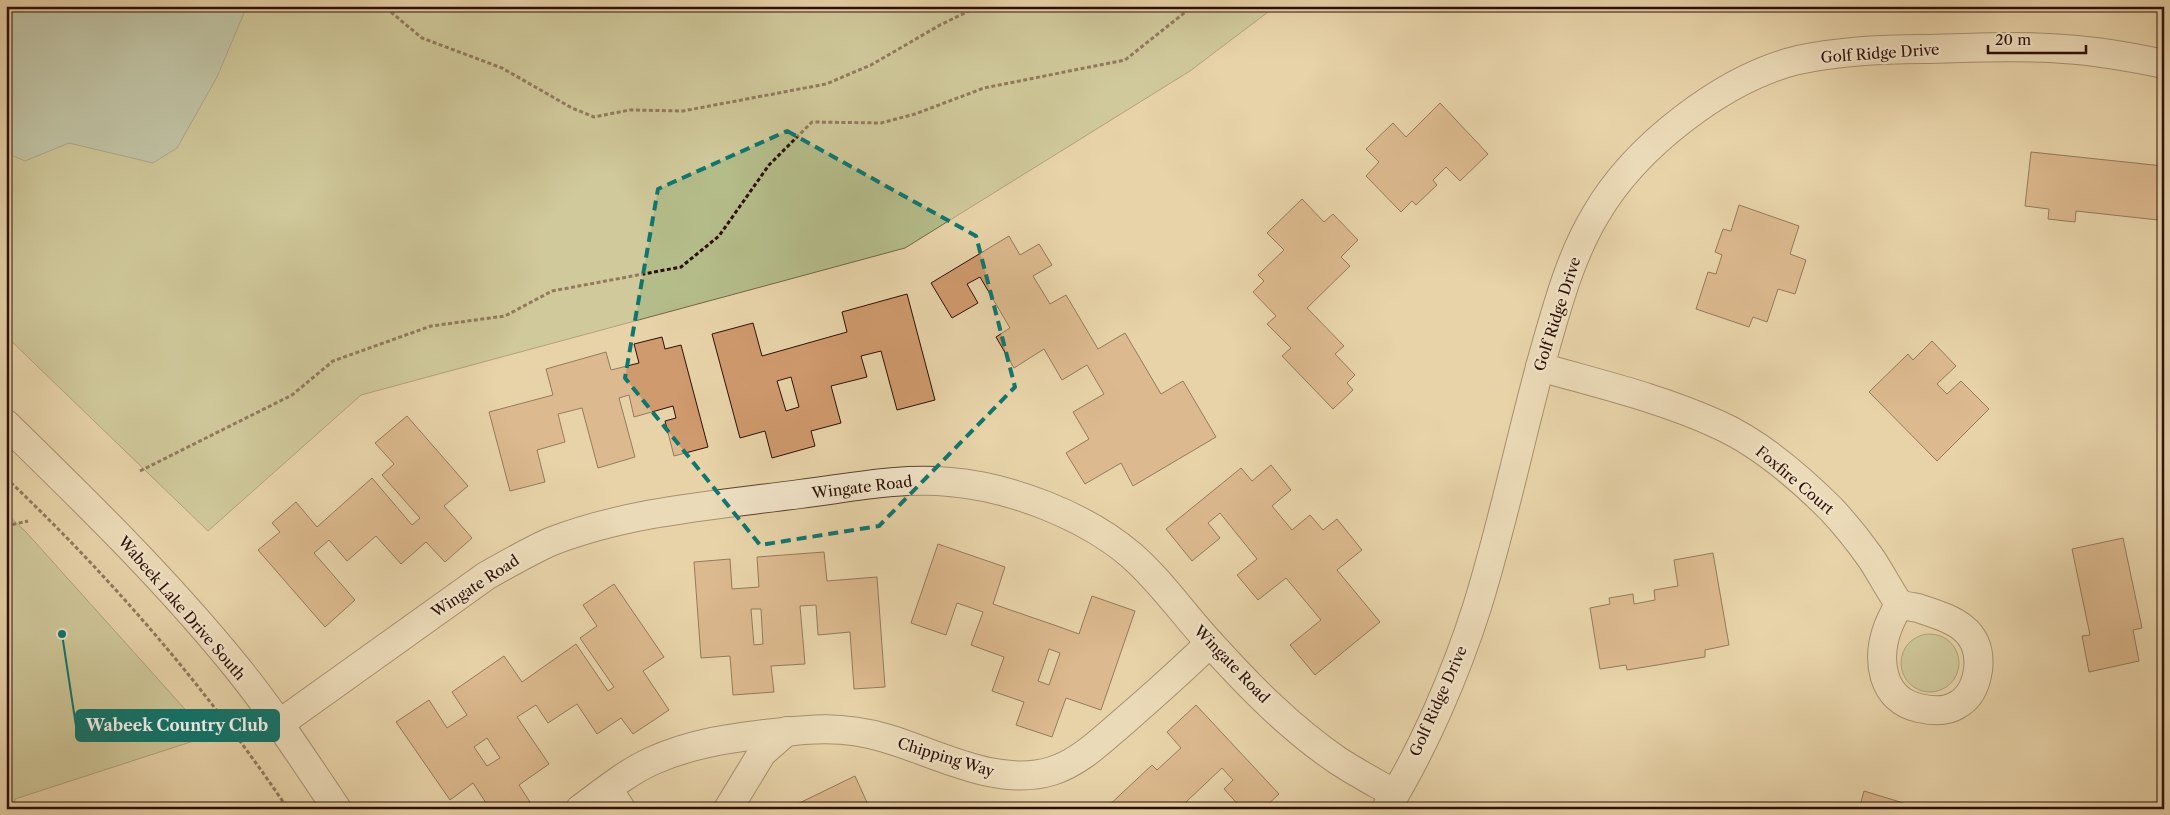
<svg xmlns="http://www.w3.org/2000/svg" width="2170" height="815" font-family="'Libre Caslon Text',serif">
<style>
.green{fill:#b4bc89;stroke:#706646}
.water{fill:#97b8a8;stroke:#6c7466}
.building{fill:#cf9a6d;stroke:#2c0f04;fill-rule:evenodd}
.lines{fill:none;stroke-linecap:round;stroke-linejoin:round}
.minor-casing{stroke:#5b402d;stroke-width:30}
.path{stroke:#2c0f04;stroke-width:3;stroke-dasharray:4 2.5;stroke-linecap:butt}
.minor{stroke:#f0e2c7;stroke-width:28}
.marked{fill:none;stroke:#0f766e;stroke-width:4;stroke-dasharray:10 6;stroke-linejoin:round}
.labels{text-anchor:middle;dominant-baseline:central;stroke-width:4.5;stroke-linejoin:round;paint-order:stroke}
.street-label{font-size:15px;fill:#2c0f04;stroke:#f0e2c7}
.leader{fill:none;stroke:#0f766e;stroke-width:2}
.callout-dot{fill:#0f766e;stroke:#f0e2c7;stroke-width:2}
.callout{fill:#0f766e;stroke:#0f766e;stroke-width:2}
.callout-label{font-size:16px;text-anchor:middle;font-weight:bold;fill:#fff}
</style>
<rect width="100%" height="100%" fill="#e8d3a9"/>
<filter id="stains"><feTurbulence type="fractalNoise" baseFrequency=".004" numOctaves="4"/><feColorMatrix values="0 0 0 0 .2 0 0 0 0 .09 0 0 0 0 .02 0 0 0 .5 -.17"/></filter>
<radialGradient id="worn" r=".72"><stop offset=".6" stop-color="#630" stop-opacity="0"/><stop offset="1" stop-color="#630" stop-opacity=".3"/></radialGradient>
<!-- green -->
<g class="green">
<path d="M52 6H1276L1190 71 905 248 361 395 208 531 6 336V153L12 155Z"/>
<path d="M6 513 26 532 209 736 15 799 14 809H6Z"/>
<circle cx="1930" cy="663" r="29"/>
</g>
<!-- water -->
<path class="water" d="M6 6H247L217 77 177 148 153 163 69 143 25 161 6 153Z"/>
<!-- building -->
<g class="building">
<path d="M1440 103 1488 154 1460 181 1446 167 1433 180 1437 185 1416 205 1412 201 1401 212 1366 176 1379 162 1366 149 1393 123 1406 137Z"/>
<path d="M2031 152 2163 166 2158 220 2076 211 2075 222 2048 219 2049 209 2025 206Z"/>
<path d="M1302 199 1324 222 1333 214 1358 240 1341 257 1350 266 1307 308 1344 346 1335 354 1355 375 1347 383 1353 390 1333 409 1282 356 1291 348 1267 324 1276 316 1253 292 1264 281 1258 275 1284 250 1267 233Z"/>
<path d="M1739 205 1799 226 1790 254 1806 260 1795 294 1778 289 1767 322 1753 317 1749 327 1696 309 1708 272 1716 274 1722 255 1715 252 1723 229 1731 231Z"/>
<path d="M1009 236 1020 255 1039 244 1052 265 1033 276 1050 304 1066 295 1098 349 1125 333 1161 394 1183 381 1216 437 1133 486 1121 463 1085 484 1066 453 1089 439 1073 412 1104 394 1087 365 1062 380 1044 349 1014 368 996 337 1010 328 980 277 967 284 978 303 952 318 931 283Z"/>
<path d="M907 294 935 400 897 410 881 351 861 356 867 377 831 386 841 423 811 431 815 446 772 458 765 431 740 438 712 334 753 323 762 356 847 332 842 312ZM791 377 799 407 786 411 777 381Z"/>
<path d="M662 337 665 349 681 345 708 447 674 456 665 421 676 418 673 406 634 417 629 395 619 398 635 457 598 468 582 408 558 414 565 442 537 450 545 482 510 491 489 412 553 395 546 369 606 352 611 370 639 363 634 344Z"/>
<path d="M1932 341 1956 366 1937 384 1947 394 1961 381 1989 409 1937 461 1869 392 1908 354 1913 360Z"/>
<path d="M407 416 468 486 444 506 472 538 445 562 426 542 401 564 376 536 347 561 329 540 314 553 355 600 325 627 258 550 280 532 272 523 296 502 317 527 372 478 412 525 420 518 382 475 394 464 375 443Z"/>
<path d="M1271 465 1291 490 1272 506 1292 530 1310 515 1323 530 1337 519 1362 550 1337 570 1380 622 1315 675 1290 645 1321 620 1286 578 1258 600 1237 575 1257 559 1220 513 1208 523 1220 538 1192 561 1166 529 1241 468 1252 481Z"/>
<path d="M2123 538 2142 628 2133 630 2139 661 2089 672 2082 636 2090 635 2072 549Z"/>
<path d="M938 544 1005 567 993 604 1057 626 1079 634 1092 596 1135 611 1101 710 1066 698 1052 737 1016 725 1024 702 992 691 1004 657 971 645 983 612 957 603 946 635 911 623ZM1049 649 1060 653 1049 685 1038 681Z"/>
<path d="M824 552 827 581 877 577 885 687 854 689 850 632 818 635 816 605 800 606 805 664 771 666 774 692 733 695 730 656 701 658 694 562 730 559 732 589 759 587 757 557ZM751 609H761L763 644 754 645Z"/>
<path d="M1713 553 1729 645 1705 650V657L1627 670 1626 665 1600 669 1590 608 1610 604 1609 598 1633 594 1634 604 1655 600 1654 590 1678 586 1674 560Z"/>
<path d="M614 584 664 657 643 671 669 710 633 734 621 718 597 734 577 704 548 723 536 705 517 717 549 764 519 785 530 802 520 809H490L473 783 450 800 396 722 429 700 447 728 467 715 452 692 504 656 522 682 576 644 608 691 614 687 580 638 597 626 583 605ZM487 738 500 758 487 766 474 747Z"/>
<path d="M1196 705 1279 794 1263 809H1242L1224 789 1233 780 1222 768 1186 802 1192 809H1105L1152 765 1157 770 1181 748 1167 732Z"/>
<path d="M855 776 870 809H787Z"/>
<path d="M1864 791 1923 809H1859Z"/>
<path d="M1542 804 1550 809H1539Z"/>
</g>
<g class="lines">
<defs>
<g id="minor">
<path d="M1540 367C1599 384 1660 398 1717 424 1760 443 1798 476 1831 509 1845 524 1858 540 1870 557 1877 566 1893 597 1899 603 1903 606 1913 607 1918 608 1951 619 1983 628 1978 670 1976 684 1970 698 1957 705 1946 712 1932 711 1919 708 1881 700 1876 659 1888 627 1891 619 1896 611 1899 603"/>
<path d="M6 424C85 501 164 578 234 664 271 709 304 760 337 809"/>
<path d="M279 724 486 576C507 564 528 552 550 542 629 511 717 505 800 494 849 488 900 477 950 482 1010 487 1084 515 1131 555 1161 581 1184 615 1211 644 1249 686 1290 728 1337 760 1355 772 1376 783 1395 794"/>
<path d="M608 789 621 809"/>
<path d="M580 809C603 792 626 773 652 761 690 744 725 739 765 734 809 729 841 725 885 738 937 753 997 788 1052 771 1080 762 1102 740 1123 722 1153 696 1182 670 1210 643"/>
<path d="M728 809 762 753 787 731"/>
<path d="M1386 809C1423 750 1456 673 1477 607 1503 524 1520 439 1543 356 1557 307 1570 257 1596 214 1635 147 1723 78 1798 60 1840 51 1882 49 1924 49 1970 48 2018 45 2064 49 2097 51 2131 57 2164 64"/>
</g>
</defs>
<!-- minor casing -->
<use href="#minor" class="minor-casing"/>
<!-- path -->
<g class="path">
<path d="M388 6 392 13 422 38 502 68 572 108 594 117 630 110 683 111 826 84 871 65 940 25 979 6"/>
<path d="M140 471 292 395 333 361 431 326 505 316 552 291 681 267 719 236 769 165 812 122 881 123 915 114 984 88 1125 60 1193 6"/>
<path d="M6 478C111 577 207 689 288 809"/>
<path d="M6 526 28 521"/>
</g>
<!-- minor -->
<use href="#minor" class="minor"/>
</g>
<!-- marked area -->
<path d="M0 0H2170V815H0ZM787 131 976 236 1015 387 879 526 760 545 625 378 658 189Z" fill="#e8d3a9" fill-opacity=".55" fill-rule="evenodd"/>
<path class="marked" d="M787 131 976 236 1015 387 879 526 760 545 625 378 658 189Z"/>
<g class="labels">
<!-- street labels -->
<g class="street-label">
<text transform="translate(1880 53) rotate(-4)">Golf Ridge Drive</text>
<text transform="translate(1557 314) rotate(-72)">Golf Ridge Drive</text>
<text transform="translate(1795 480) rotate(40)">Foxfire Court</text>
<text transform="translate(862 487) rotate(-7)">Wingate Road</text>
<text transform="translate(475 586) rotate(-33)">Wingate Road</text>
<text transform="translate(182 608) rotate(49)">Wabeek Lake Drive South</text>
<text transform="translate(1232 664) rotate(46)">Wingate Road</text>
<text transform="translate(1438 701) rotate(-66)">Golf Ridge Drive</text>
<text transform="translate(946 757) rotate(17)">Chipping Way</text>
</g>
</g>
<!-- callouts -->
<path class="leader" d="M62 634L76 726"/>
<circle class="callout-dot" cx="62" cy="634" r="5"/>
<rect class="callout" x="76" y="710" width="203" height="31" rx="5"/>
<g class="callout-label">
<text x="177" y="731">Wabeek Country Club</text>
</g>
<!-- margin -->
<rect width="2170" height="815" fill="none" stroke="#e8d3a9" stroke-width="25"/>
<rect x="8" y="8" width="2155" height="800" fill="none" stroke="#2c0f04" stroke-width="2.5"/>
<rect x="12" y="12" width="2145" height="790" fill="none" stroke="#2c0f04"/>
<!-- scale -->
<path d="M1988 45v8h98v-8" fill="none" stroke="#2c0f04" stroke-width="2.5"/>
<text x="1995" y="45" font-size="15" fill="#2c0f04" stroke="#f0e2c7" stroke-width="4" paint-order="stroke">20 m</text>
<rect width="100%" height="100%" filter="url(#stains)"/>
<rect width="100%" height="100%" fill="url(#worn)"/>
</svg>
